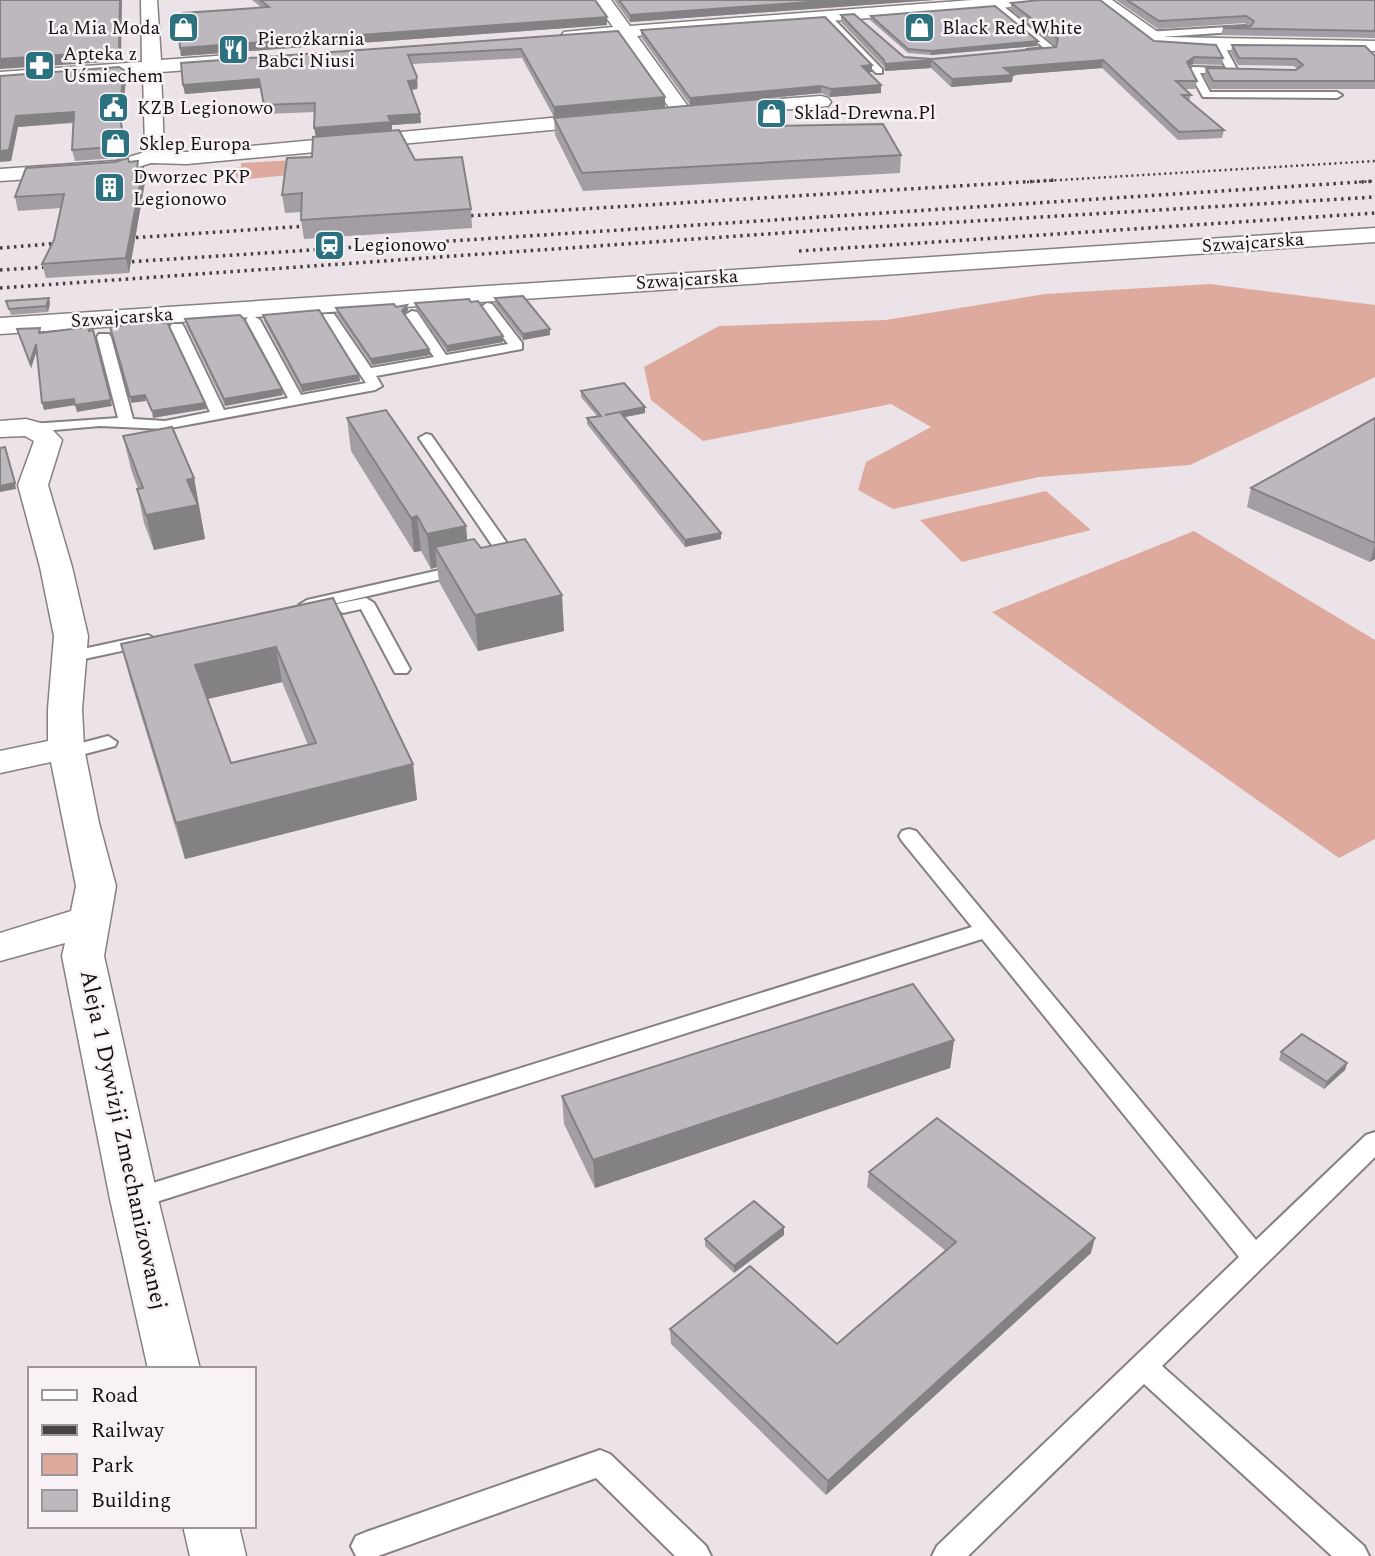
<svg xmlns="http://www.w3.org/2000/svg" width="1375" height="1556" font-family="Spectral,serif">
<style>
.green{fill:#deaa9d}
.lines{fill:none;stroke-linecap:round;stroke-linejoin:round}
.lane-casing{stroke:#868083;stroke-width:4}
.street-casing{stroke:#868083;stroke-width:3}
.lane{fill:#fff;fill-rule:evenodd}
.street{fill:#fff;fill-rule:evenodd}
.rail-far1{stroke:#454144;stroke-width:2.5;stroke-dasharray:2 3.5;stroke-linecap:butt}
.rail{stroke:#454144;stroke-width:3.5;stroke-dasharray:2.5 4.5;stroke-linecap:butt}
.wall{fill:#a39ea3;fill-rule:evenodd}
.shaded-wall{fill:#848185}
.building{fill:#bdb8be;stroke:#848185;stroke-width:2;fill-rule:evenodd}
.labels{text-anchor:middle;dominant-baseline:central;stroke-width:5;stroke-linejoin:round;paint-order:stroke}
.far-poi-label{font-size:19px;fill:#141113;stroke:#f8f1f5;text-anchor:start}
.far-street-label{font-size:19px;fill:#141113;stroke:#f8f1f5}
.street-label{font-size:23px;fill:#141113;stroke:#f8f1f5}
</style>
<rect width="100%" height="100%" fill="#ebe3e7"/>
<!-- green -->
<g class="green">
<path d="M336 158 328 171 238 180 233 168 241 167V163Z"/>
<path d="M1210 284 1375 305V377L1190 465 1039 477 893 509 858 490 866 462 931 427 891 404 703 441 651 400 644 367 719 326 886 320 1045 294Z"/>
<path d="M1046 491 1091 530 962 562 920 520Z"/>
<path d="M1194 531 1375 640V839L1339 858 992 612Z"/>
</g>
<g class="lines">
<defs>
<g id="lane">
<path d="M991 1H997L1055 48V52L1027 54V50L1044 48 991 5Z"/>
<path d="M823 14H829L882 69V73H876L823 18Z"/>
<path d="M1245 26 1250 29 1248 31 1146 38 1141 35 1146 32Z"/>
<path d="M1219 42 1224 45 1238 71 1233 74 1200 73 1210 92H1337L1342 95 1337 98 1203 97 1188 70 1193 67 1226 68 1214 45Z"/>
<path d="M487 303 492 304 522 343V349L376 376 382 386 375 390 165 429 100 426 31 432 24 428 31 424 118 418 97 337 99 334H109L111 337 133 419 165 421 210 412 170 327 172 324H182L184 327 224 410 288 398 246 320 248 317 253 316 260 320 301 395 366 383 322 317 324 314H334L371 368 434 357 405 315 412 311 417 312 446 355 508 344 481 307Z"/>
<path d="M426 434 431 435 516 556 518 559 516 562 496 564 494 561 500 557 419 438Z"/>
<path d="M462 565 468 567 470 570 468 573 307 610 299 605 307 600Z"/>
<path d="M366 598 374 603 410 669 407 673H395L361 609 343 613 335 608 337 604Z"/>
<path d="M148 635 157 640 154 644 70 662 61 657 64 653Z"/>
<path d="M108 736 117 742 115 746 66 759 57 753 59 749Z"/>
<path d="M909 829 916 831 1256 1240 1366 1135 1375 1132V1157L1162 1366 1364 1546 1369 1556H1332L1144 1384 968 1556H932L937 1546 1239 1257 982 939 134 1209 125 1206 122 1199 125 1192 134 1189 972 927 902 841 899 836 902 831Z"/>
<path d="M600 1450 610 1454 706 1546 711 1556H675L596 1478 378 1556H356L351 1546 356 1536 366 1532Z"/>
</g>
<g id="street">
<path d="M141 0H157L161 60 229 55 238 61 229 67 161 72 164 151 187 152 604 113 611 115 614 119 611 123 604 125 187 164 151 163 118 173 0 181V169L116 161 142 153 145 148 143 73 0 84V72L142 62Z"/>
<path d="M594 0H611L630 26 972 0H1046L1038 5 637 36 692 112 689 116H675L620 37 564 40 561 36 564 32 613 27Z"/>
<path d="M1093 0H1112L1165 37 1375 41V51L1191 50 1154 46Z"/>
<path d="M821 96 828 98 831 102 828 106 721 115 711 109 721 103Z"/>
<path d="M1375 228V242L0 334V318Z"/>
<path d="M26 419 48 425 62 440 48 485 72 567 88 636 82 709 84 748 99 823 116 886 104 956 158 1199 200 1369H148L110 1199 62 956 65 943 0 961V933L71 911 76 886 51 762 0 773V751L48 741V709L54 636 40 567 18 485 34 441 25 436 0 437V421Z"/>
<path d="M183 1526H239L246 1556H190Z"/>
</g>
</defs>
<!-- lane casing -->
<use href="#lane" class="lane-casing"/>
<!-- street casing -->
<use href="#street" class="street-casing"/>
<!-- lane -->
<use href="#lane" class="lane"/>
<!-- street -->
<use href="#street" class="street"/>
<!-- rail-far1 -->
<g class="rail-far1">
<path d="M1027 182 1375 161"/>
<path d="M1359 182 1375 181"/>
</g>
<!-- rail -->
<g class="rail">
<path d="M450 217 1056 180"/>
<path d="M115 239 321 225"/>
<path d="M0 248 73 242"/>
<path d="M799 251 1375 213"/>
<path d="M111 263 1375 181"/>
<path d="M0 270 62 266"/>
<path d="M0 288 809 231 1375 197"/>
</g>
</g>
<!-- wall -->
<g class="wall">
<path d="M252 0H595L607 17V25L181 56 180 48 262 8Z"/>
<path d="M614 0H934L630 22Z"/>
<path d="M1116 0H1375V38L1221 35 1223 28 1248 26 1245 23 1158 29Z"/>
<path d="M1011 3 1154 41 1223 58 1222 65 1193 64 1189 67 1197 81 1195 89H1184L1191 95 1189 101 1224 130 1222 138 1178 140 1102 68 1013 75 1012 82 951 87 931 68 885 71 884 67 841 22V15L904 57 932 59 1056 47V46L1011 10Z"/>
<path d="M871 16 1038 41 1037 46 931 55 908 53 870 20Z"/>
<path d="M641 30 872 65V72H869L881 93 830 97 821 93 771 98 772 126 901 155 900 173 583 191 555 135 554 118 690 105 641 37Z"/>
<path d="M618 31 665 97V107L554 117 522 58 412 64 417 77 418 86 417 89 411 90 420 114 421 123 392 125V131L415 160 471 209 472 228 304 239 301 220V212L285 213 282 195 312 157 316 137 315 112 265 114 260 88 185 94 183 85 181 63Z"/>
<path d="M1232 45 1375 56V89H1211L1204 76 1206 68 1296 70 1297 69 1294 66 1238 65 1231 53Z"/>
<path d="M124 70 126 80 121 124 127 155 116 158 75 161 72 150 74 123 18 127 11 161 0 76Z"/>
<path d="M129 162 139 169 145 182 129 273 46 278 42 264 54 240 61 208 18 211 15 197Z"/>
<path d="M495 298 550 329V335L523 340 495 304Z"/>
<path d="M6 301 50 304 48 312 11 315Z"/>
<path d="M415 303 503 336V342L447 352 416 309Z"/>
<path d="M407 305 408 310 405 314 430 355 372 365 337 314 336 308 396 307Z"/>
<path d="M263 315 359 375 360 381 302 392 264 321Z"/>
<path d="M185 319 283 395 225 406 186 325Z"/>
<path d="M581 391 645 407V413L625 417 721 533V539L685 547 587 424V418L597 416 581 397Z"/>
<path d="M347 418 466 526 467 540 481 548 564 631 478 651 439 582 437 567 431 569 421 551 414 552 351 451Z"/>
<path d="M1375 418V559L1370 562 1247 507 1251 488Z"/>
<path d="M123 436 194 478 205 539 154 550 144 523 137 489H138L131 469Z"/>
<path d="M333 598 413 764 417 800 185 859 130 679 121 644ZM282 682 308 745 231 763 207 699Z"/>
<path d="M954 1040 950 1068 595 1188 564 1124 562 1096Z"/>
<path d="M1281 1052 1347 1063 1345 1070 1324 1089 1279 1060Z"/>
<path d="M869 1172 1091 1253 826 1495 671 1344 670 1329 837 1344 946 1251 867 1187Z"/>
<path d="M784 1227V1235L734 1273 705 1246V1239Z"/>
</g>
<!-- shaded-wall -->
<g class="shaded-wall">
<path d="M120 0H122L121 61 0 69V59Z"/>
<path d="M837 0H934L630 22V15Z"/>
<path d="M607 17V25L181 56 180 48Z"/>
<path d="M1038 41 1037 46 931 55V51Z"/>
<path d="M1194 57 1193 64 1185 69 1187 62Z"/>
<path d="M931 60V68L885 71V64Z"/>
<path d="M1103 60 1102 68 1013 75 1012 82 951 87 952 79 1004 68Z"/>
<path d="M872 65V72L862 73V66Z"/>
<path d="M124 70 126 80 121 124 119 113Z"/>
<path d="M417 77V89L409 90 408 81Z"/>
<path d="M259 79 260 88 185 94 183 85Z"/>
<path d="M881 85V93L830 97 831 89Z"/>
<path d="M821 86V93L690 105V98Z"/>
<path d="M665 97V107L554 117V107Z"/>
<path d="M74 112 76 122 18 127 11 161 0 162V151L16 116Z"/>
<path d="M420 114 421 123 392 125V131L316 138 314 128 388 116Z"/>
<path d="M125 144 127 155 116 158 113 147Z"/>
<path d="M143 168 145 182 129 273 126 258Z"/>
<path d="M49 298 50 304 48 312 46 306Z"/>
<path d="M407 305 408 310 403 316 402 311Z"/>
<path d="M550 329V335L523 340V334Z"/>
<path d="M503 336V342L447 352V346Z"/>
<path d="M36 344 37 350 31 369 30 363Z"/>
<path d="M429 349 430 355 372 365 371 359Z"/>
<path d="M359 375 360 381 302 392 301 385Z"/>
<path d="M282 389 283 395 225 406 224 399Z"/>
<path d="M145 395 146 401 131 403 130 397Z"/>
<path d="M74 399 76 405 44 410 42 403Z"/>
<path d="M111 400 112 406 77 412 75 405Z"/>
<path d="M205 403 206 409 153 418 152 411Z"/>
<path d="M645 407V413L606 421 605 415Z"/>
<path d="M194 478 205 539 154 550 146 515 187 480Z"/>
<path d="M15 483 16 489 0 492V486Z"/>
<path d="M417 516 421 551 414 552 411 518Z"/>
<path d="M466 526 469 560 435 547 437 567 431 569 427 534Z"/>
<path d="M721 533V539L685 547V540Z"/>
<path d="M1375 544V559L1370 562Z"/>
<path d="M562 595 564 631 478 651 475 615Z"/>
<path d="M276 647 282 682 203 700 195 665Z"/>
<path d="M413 764 417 800 185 859 176 823Z"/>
<path d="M954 1040 950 1068 595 1188 593 1160Z"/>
<path d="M1347 1063 1345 1070 1324 1089 1327 1082Z"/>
<path d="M784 1227V1235L734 1273V1266Z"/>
<path d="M1095 1238 1091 1253 826 1495 828 1481Z"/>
</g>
<!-- building -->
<g class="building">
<path d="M0 0H120L119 51 0 59Z"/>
<path d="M260 0H595L607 17 180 48 178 16H183V13L269 7Z"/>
<path d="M619 0H837L630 15Z"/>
<path d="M1040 0H1100L1154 41 1216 45 1223 58 1194 57 1187 62 1197 81H1176L1191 95H1182L1224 130 1179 132 1103 60 1004 68 1013 75 952 79 931 60 885 64 884 60 841 15 854 14 904 57 932 59 1056 47 1058 39 1011 3Z"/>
<path d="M1127 0H1375V31L1223 28 1251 26 1254 21 1246 16 1159 21Z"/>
<path d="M995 6 1038 41 931 51 908 49 871 16Z"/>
<path d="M825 17 872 65 862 66 881 85 831 89 821 86 690 98 641 30Z"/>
<path d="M618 31 665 97 554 107 521 49 408 55 417 77 416 80 408 81 420 114 388 116 391 122 314 128 315 103 264 105 259 79 183 85 181 63Z"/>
<path d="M1232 45 1365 46 1375 56V81H1213L1206 68 1296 70 1303 65 1296 59 1239 58Z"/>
<path d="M119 67 124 70 119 113 125 144 113 147 72 150 74 112 16 116 9 150 0 151V76Z"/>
<path d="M771 98 772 126 883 124 901 155 582 173 554 118Z"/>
<path d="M399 130 415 160 462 157 471 209 301 220 302 193 282 195 287 158 312 157 313 137Z"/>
<path d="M128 158 129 162 138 161 137 169 143 168 126 258 42 264 54 240 64 194 15 197 26 168 115 162Z"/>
<path d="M523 296 550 329 523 334 495 298Z"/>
<path d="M49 298 46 306 9 309 6 301Z"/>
<path d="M469 299 471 302 478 301 503 336 447 346 415 303Z"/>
<path d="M394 304 396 307 407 305 402 311 429 349 371 359 336 308Z"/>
<path d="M319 310 359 375 301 385 263 315Z"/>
<path d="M240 315 244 319 282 389 224 399 185 319Z"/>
<path d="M161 320 163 323 167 322 205 403 152 411 145 395 130 397 110 327Z"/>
<path d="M88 327 89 331 93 330 111 400 75 405 74 399 42 403 36 344 30 363 17 329 40 328 39 333Z"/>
<path d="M624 383 645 407 605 415 620 412 721 533 685 540 587 418 601 416 581 391Z"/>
<path d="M386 410 466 526 427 534 417 516 411 518 347 418Z"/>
<path d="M1375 418V543L1251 488Z"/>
<path d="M172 427 194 478 187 480 198 505 146 515 137 489 143 488 123 436Z"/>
<path d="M5 447 15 483 0 486V448Z"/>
<path d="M474 539 481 548 525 539 562 595 475 615 435 547Z"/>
<path d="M333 598 413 764 176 823 121 644ZM276 647 316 743 231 763 195 665Z"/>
<path d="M913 984 954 1040 593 1160 562 1096Z"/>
<path d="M1302 1034 1347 1063 1327 1082 1281 1052Z"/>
<path d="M937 1118 1095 1238 828 1481 670 1329 750 1266 837 1344 956 1242 869 1172Z"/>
<path d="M754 1201 784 1227 734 1266 705 1239Z"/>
</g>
<!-- icons -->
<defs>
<symbol id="shop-square" viewBox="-11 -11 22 22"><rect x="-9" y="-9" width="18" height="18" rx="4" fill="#2c717f" stroke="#f8f1f5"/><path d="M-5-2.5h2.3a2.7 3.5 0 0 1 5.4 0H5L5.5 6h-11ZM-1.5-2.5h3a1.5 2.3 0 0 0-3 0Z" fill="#fff"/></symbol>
<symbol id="restaurant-square" viewBox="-11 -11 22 22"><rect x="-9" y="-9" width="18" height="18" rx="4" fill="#2c717f" stroke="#f8f1f5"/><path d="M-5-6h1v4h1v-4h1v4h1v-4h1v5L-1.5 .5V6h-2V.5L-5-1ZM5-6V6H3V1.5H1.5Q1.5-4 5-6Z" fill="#fff"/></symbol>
<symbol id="pharmacy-square" viewBox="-11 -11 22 22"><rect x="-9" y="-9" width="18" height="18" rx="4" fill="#2c717f" stroke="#f8f1f5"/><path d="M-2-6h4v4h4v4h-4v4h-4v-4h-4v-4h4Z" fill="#fff"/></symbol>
<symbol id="civic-square" viewBox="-11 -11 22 22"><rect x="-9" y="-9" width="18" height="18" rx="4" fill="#2c717f" stroke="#f8f1f5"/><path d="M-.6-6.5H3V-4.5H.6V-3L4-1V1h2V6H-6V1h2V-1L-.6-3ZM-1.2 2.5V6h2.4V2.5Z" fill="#fff"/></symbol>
<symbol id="building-square" viewBox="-11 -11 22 22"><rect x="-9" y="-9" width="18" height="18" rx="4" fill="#2c717f" stroke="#f8f1f5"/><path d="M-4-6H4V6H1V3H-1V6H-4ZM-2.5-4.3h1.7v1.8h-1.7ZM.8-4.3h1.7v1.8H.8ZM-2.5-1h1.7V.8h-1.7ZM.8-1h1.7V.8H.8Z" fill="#fff"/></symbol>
<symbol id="station-square" viewBox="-11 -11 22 22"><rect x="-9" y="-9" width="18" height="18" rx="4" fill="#2c717f" stroke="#f8f1f5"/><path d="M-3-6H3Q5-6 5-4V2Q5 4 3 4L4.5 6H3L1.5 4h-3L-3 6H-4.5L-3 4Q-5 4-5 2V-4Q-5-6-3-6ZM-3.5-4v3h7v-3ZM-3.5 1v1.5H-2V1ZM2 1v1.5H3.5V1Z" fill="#fff"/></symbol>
</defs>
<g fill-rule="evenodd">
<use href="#shop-square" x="166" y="10" width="35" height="35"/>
<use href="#shop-square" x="902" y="10" width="35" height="35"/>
<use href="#restaurant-square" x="216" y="32" width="35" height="35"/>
<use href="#pharmacy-square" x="22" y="48" width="35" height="35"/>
<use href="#civic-square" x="96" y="90" width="35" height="35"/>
<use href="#shop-square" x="754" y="96" width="35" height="35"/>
<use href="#shop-square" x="98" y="126" width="35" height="35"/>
<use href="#building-square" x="92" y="170" width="35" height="35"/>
<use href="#station-square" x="312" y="228" width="35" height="35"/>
</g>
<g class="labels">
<!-- far-poi labels -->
<g class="far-poi-label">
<text x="160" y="28" text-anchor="end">La Mia Moda</text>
<text x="942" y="28">Black Red White</text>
<text x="257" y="39">Pierożkarnia<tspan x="257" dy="22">Babci Niusi</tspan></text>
<text x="63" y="54">Apteka z<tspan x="63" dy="22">Uśmiechem</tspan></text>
<text x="137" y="108">KZB Legionowo</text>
<text x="794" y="113">Sklad-Drewna.Pl</text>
<text x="139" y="144">Sklep Europa</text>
<text x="133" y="177">Dworzec PKP<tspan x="133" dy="22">Legionowo</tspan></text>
<text x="353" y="245">Legionowo</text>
</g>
<!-- far-street labels -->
<g class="far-street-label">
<text transform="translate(1253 243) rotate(-4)">Szwajcarska</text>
<text transform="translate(687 280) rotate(-4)">Szwajcarska</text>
<text transform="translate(122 318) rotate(-4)">Szwajcarska</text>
</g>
<!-- street labels -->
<g class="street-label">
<text transform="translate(123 1140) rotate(78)">Aleja 1 Dywizji Zmechanizowanej</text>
</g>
</g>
<!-- legend -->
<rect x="28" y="1367" width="228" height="161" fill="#f8f1f5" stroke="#9d979b" stroke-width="2"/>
<rect x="42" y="1390" width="35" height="10" fill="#ffffff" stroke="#9d979b" stroke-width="2"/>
<text x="91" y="1402" font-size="21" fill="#141113">Road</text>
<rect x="42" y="1425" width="35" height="10" fill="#454144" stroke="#9d979b" stroke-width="2"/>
<text x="91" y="1437" font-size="21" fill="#141113">Railway</text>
<rect x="42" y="1454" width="35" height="21" fill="#deaa9d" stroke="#9d979b" stroke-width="2"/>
<text x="91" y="1472" font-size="21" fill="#141113">Park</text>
<rect x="42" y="1490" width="35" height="21" fill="#bdb8be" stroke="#9d979b" stroke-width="2"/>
<text x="91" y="1507" font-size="21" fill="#141113">Building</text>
</svg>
